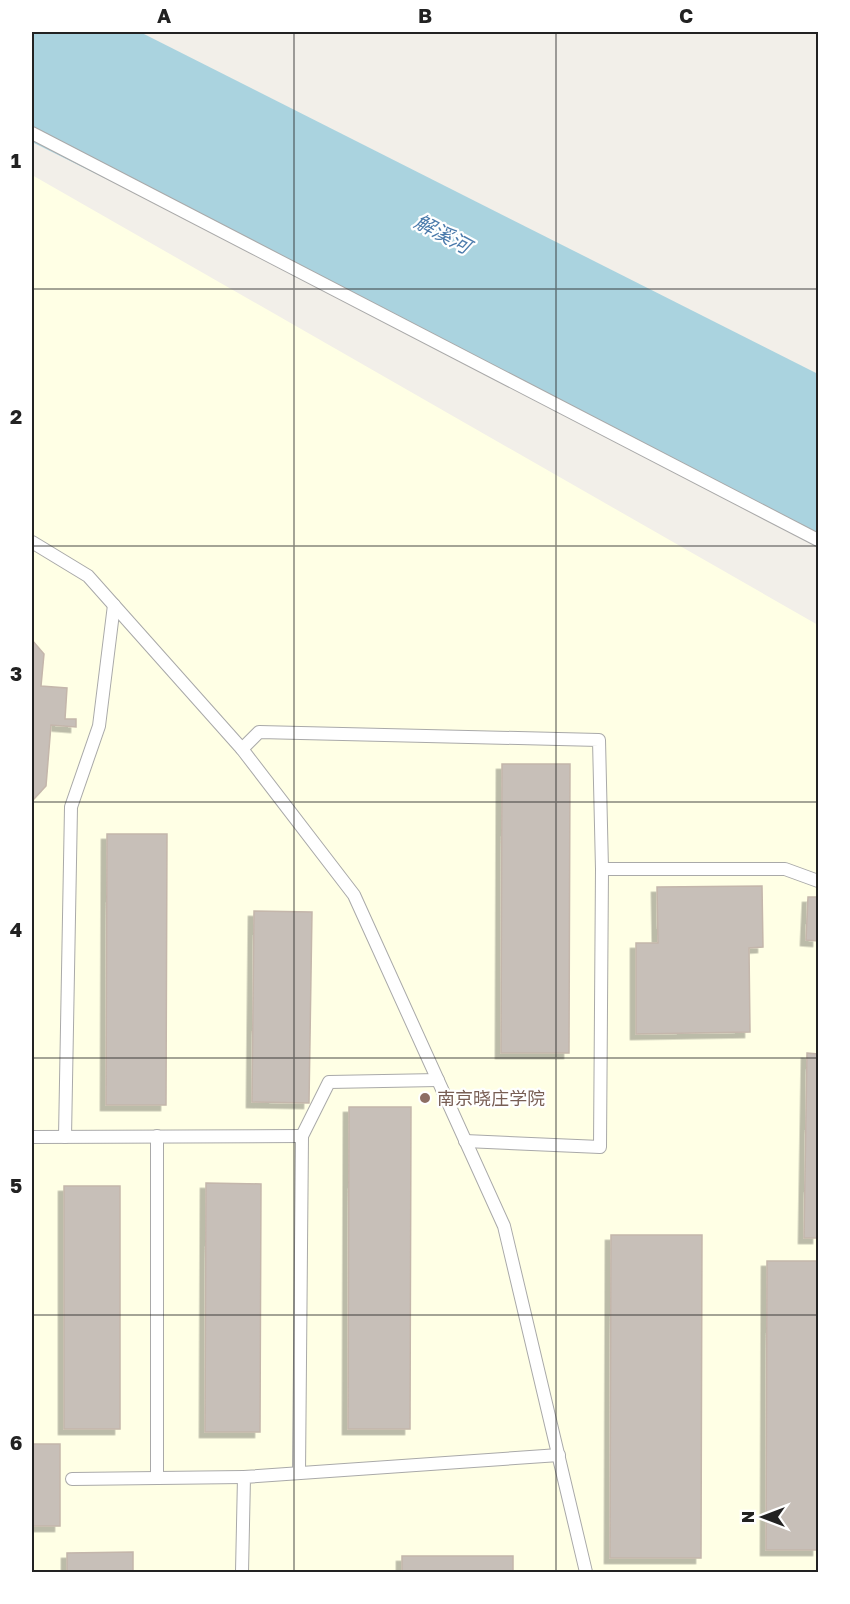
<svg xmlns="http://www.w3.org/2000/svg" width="850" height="1604" font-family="'Golos Text','Noto Sans SC',sans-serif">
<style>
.education{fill:#ffffe5}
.water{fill:#aad3df}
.building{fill:#c7bfb8;stroke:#c4b6ab;stroke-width:1.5;filter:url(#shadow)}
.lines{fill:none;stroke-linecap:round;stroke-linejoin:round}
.service-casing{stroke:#a9a9a9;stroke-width:14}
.service{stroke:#fff;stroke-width:12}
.grid{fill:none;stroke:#222;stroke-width:1.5;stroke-opacity:0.55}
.education-dot{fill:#8d6e63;stroke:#fff;stroke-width:2}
.labels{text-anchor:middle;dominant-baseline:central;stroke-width:4.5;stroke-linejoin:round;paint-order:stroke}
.education-label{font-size:18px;fill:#785e54;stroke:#fff;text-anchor:start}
.water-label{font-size:20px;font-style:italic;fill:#4a7aab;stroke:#fff}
.neatline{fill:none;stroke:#222;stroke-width:2}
.grid-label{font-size:20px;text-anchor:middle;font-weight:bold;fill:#222}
</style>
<defs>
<filter id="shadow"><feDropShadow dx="-5.5" dy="5.5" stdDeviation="0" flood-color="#0004"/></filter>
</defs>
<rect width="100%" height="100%" fill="#f2efe9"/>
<!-- education -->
<path class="education" d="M32 175 818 625V1572H32Z"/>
<!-- water -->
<path class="water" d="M32 32H140L818 374V533L32 142Z"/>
<!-- building -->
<g class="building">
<path d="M32 640 44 654 41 686 67 688 65 719H76V727L51 725 46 786 32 801Z"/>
<path d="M502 764H570L569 1053H501Z"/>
<path d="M107 834H167L166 1105H106Z"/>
<path d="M762 886 763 947 749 948 750 1032 636 1034V943H658L657 887Z"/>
<path d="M808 897H818V941L806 940Z"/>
<path d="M254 911 312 912 309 1103 252 1102Z"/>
<path d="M807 1053 818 1054V1238H804Z"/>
<path d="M349 1107H411L410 1429H348Z"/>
<path d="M206 1183 261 1184 260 1432H205Z"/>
<rect x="64" y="1186" width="56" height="243"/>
<path d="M611 1235H702L701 1558H610Z"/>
<path d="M767 1261H818V1550H766Z"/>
<rect x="32" y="1444" width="28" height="82"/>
<path d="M133 1552V1572H67V1553Z"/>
<rect x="402" y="1556" width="111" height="16"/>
</g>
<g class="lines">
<defs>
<g id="service">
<path d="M32 133 818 540"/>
<path d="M32 542 88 576 242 749 354 895 504 1226 586 1572"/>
<path d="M242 749 259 732 599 740 602 869"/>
<path d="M32 1137 302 1136"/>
<path d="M65 1137 71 807 99 726 114 605"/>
<path d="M465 1141 600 1147 602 869H785L818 881"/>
<path d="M299 1473 302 1136 329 1082 438 1080"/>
<path d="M157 1478V1136"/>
<path d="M72 1479 244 1477"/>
<path d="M242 1572 244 1477 559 1455"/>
</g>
</defs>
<!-- service casing -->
<use href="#service" class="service-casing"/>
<!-- service -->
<use href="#service" class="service"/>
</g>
<!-- grid -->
<path class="grid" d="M294 32V1572M556 32V1572M32 289H818M32 546H818M32 802H818M32 1058H818M32 1315H818"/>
<!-- markers -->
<circle class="education-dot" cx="425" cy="1098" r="6"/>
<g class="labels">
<!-- education labels -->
<g class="education-label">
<text x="437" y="1098">南京晓庄学院</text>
</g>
<!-- water labels -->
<g class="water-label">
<text transform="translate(443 233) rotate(28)">解溪河</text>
</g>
</g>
<!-- border -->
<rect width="850" height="1604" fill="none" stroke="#ffffff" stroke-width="66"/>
<!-- north arrow -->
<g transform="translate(763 1517) rotate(270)" stroke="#ffffff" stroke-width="4.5" paint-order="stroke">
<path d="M0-4.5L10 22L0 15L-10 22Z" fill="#222222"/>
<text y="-9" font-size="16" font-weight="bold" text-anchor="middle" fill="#222222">N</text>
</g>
<rect x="33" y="33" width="784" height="1538" class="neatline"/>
<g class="grid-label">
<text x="164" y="23">A</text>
<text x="425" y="23">B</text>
<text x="686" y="23">C</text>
<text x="16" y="168">1</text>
<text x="16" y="424">2</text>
<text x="16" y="681">3</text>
<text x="16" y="937">4</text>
<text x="16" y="1193">5</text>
<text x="16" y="1450">6</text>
</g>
</svg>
